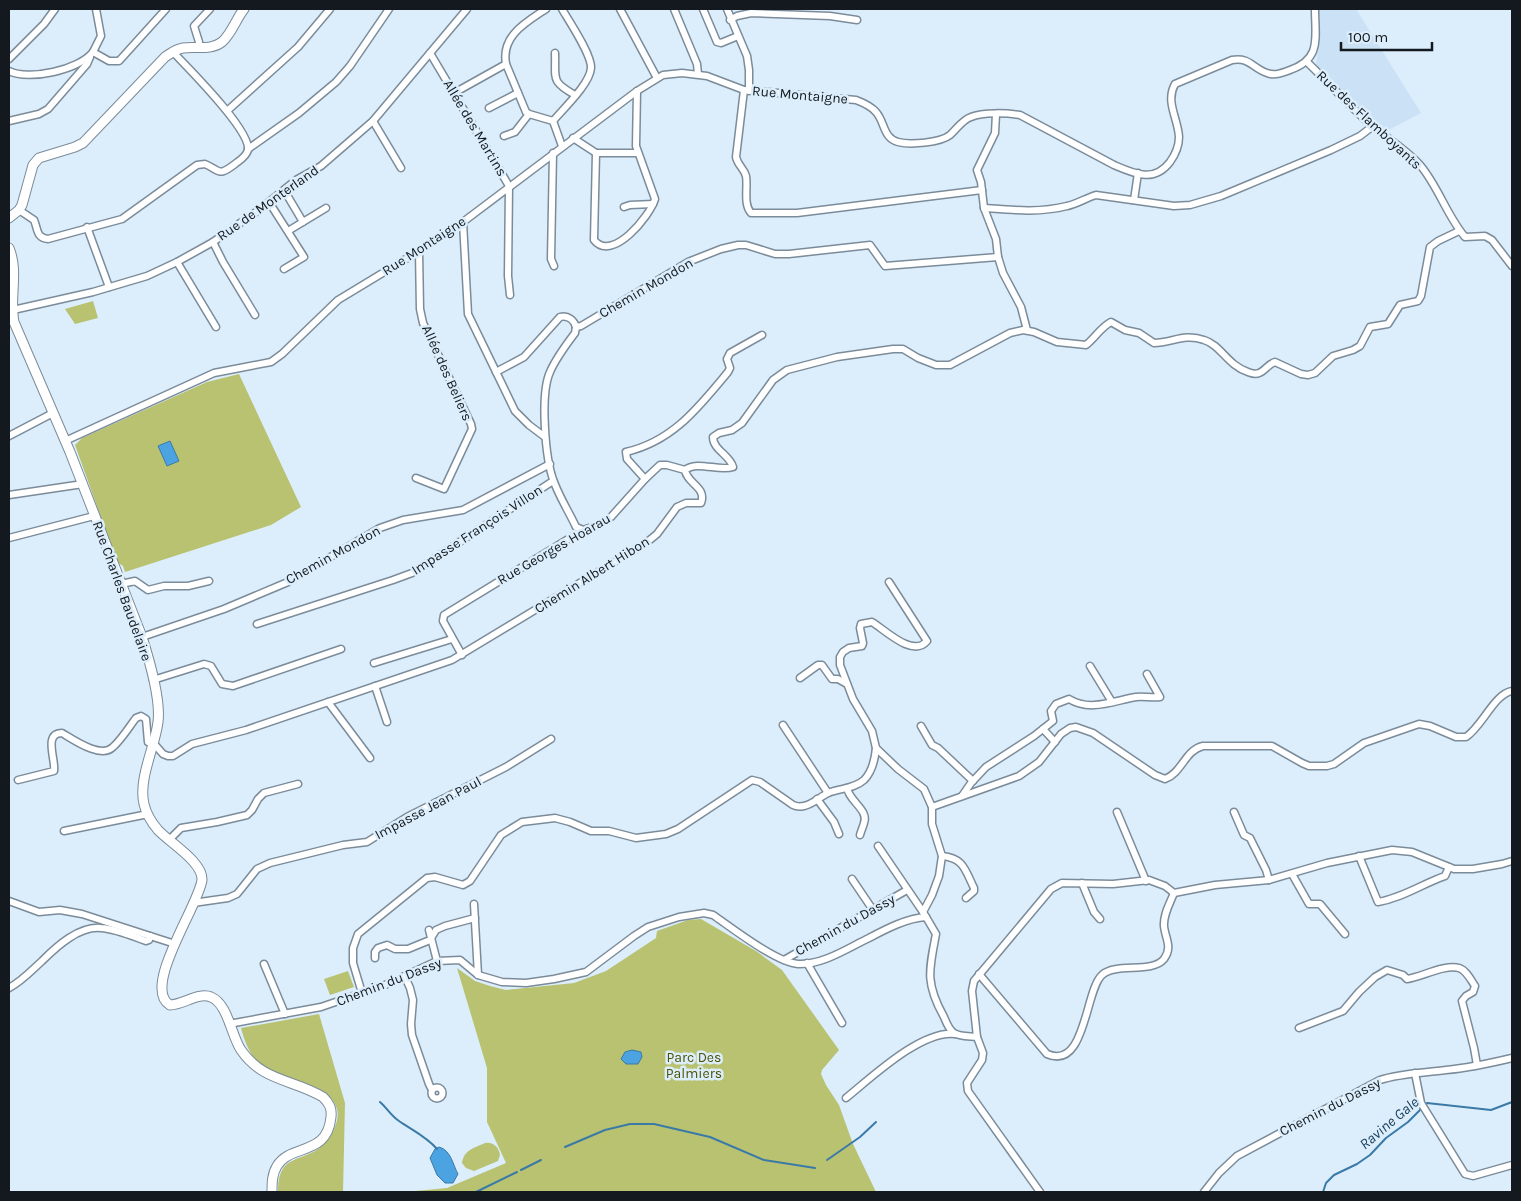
<svg xmlns="http://www.w3.org/2000/svg" width="1521" height="1201" font-family="Karla,sans-serif">
<style>
.built{fill:#cbe2f6}
.green{fill:#b8c271}
.water{fill:#4ca3e2;stroke:#3b7aa7}
.lines{fill:none;stroke-linecap:round;stroke-linejoin:round}
.stream{stroke:#3b7aa7;stroke-width:2}
.minor-casing{stroke:#7b8b99;stroke-width:9}
.secondary-casing{stroke:#7b8b99;stroke-width:11}
.minor{stroke:#fff;stroke-width:6}
.secondary{stroke:#fff;stroke-width:9}
.labels{text-anchor:middle;dominant-baseline:central;stroke-width:5;stroke-linejoin:round;paint-order:stroke}
.street-label{font-size:14px;fill:#13191e;stroke:#dceefc}
.park-label{font-size:14px;fill:#4c5203;stroke:#dceefc}
.water-label{font-size:15px;font-style:italic;fill:#1c405a;stroke:#dceefc}
</style>
<rect width="100%" height="100%" fill="#dceefc"/>
<!-- built -->
<path class="built" d="M1318 9H1356L1421 113 1385 132 1364 115 1318 68 1316 64 1318 48Z"/>
<!-- green -->
<g class="green">
<path d="M93 301 98 318 75 324 65 309Z"/>
<path d="M239 374 301 507 271 525 125 572 123 566 117 562 75 445 82 438 207 382Z"/>
<path d="M701 919 756 951 782 970 839 1050 822 1070 821 1074 826 1085 839 1105 853 1144 876 1192H405L447 1188 506 1163 487 1122V1068L457 968 475 981 490 986 506 990 574 983 606 971 656 938 657 931 688 920Z"/>
<path d="M348 971 354 987 330 995 324 979Z"/>
<path d="M319 1014 345 1103 343 1192H278C278 1182 279 1171 287 1164 295 1158 306 1156 315 1151 327 1144 341 1123 337 1109 328 1080 287 1084 266 1070 252 1061 245 1043 241 1028Z"/>
<path d="M485 1143C493 1142 499 1147 500 1155L498 1161 474 1171 466 1168 462 1163C464 1150 474 1148 485 1143Z"/>
</g>
<!-- water -->
<g class="water">
<path d="M170 441 179 461 167 466 158 446Z"/>
<path d="M632 1050 641 1052 642 1057 638 1064H626L621 1059 625 1052Z"/>
<path d="M439 1147C451 1150 453 1165 458 1174L453 1183H445L437 1175 430 1158 435 1149Z"/>
</g>
<g class="lines">
<!-- stream -->
<g class="stream">
<path d="M380 1102C387 1108 391 1116 399 1121 412 1130 427 1137 437 1149"/>
<path d="M565 1147 605 1130 630 1124H654L710 1137 764 1160 815 1168"/>
<path d="M827 1160 860 1137 876 1122"/>
<path d="M521 1170 541 1160"/>
<path d="M476 1192 517 1172"/>
<path d="M1323 1192 1326 1183 1334 1175 1357 1164 1370 1155 1386 1138 1408 1122 1427 1103 1491 1110 1512 1102"/>
</g>
<defs>
<g id="minor">
<path d="M546 9C525 23 501 36 506 64L526 112 529 114 553 121"/>
<path d="M620 9 657 78"/>
<path d="M674 9 697 64 698 74"/>
<path d="M703 9 717 42 721 43 738 36"/>
<path d="M727 9 747 56 749 70V91"/>
<path d="M730 20 737 16 751 13 830 16 857 20"/>
<path d="M199 47V42L194 26 210 9"/>
<path d="M93 52 101 36 96 9"/>
<path d="M430 53 509 186 508 276 510 295"/>
<path d="M555 53C556 79 550 81 575 95"/>
<path d="M9 59 44 24 55 9"/>
<path d="M1307 62C1328 82 1348 105 1370 124 1387 139 1404 147 1420 165 1438 186 1447 216 1465 237L1485 236 1492 240 1512 266"/>
<path d="M9 71C29 81 79 70 93 52L109 61H119L166 9"/>
<path d="M744 90 736 157C738 166 744 168 746 176 748 187 743 204 751 213H797L982 190"/>
<path d="M454 93 506 64"/>
<path d="M489 108 518 93"/>
<path d="M227 111 298 47 330 9"/>
<path d="M9 121 39 114 48 109 87 64 90 57"/>
<path d="M373 121 401 168"/>
<path d="M553 121C563 109 590 84 591 68 592 55 569 21 562 9"/>
<path d="M553 121 562 146"/>
<path d="M504 136 515 132 529 114"/>
<path d="M573 138 596 153 594 240C612 263 650 216 655 199L636 146 637 91"/>
<path d="M248 149 299 113 336 82 350 66 389 9"/>
<path d="M553 153 551 259 554 266"/>
<path d="M596 153H638"/>
<path d="M284 190 303 222"/>
<path d="M1134 200 1138 173"/>
<path d="M269 202 304 257 284 269"/>
<path d="M624 207 630 205 653 204"/>
<path d="M984 208C1012 210 1039 213 1067 206 1077 204 1086 198 1096 195L1174 206 1190 205 1221 196 1331 150 1360 136 1373 126"/>
<path d="M19 210 34 220C38 229 36 238 48 239L122 219 197 165 205 164C221 171 218 177 235 164 240 160 246 157 248 150 251 130 187 67 173 52"/>
<path d="M463 222 468 314 515 411 529 425 545 437"/>
<path d="M87 227 109 287"/>
<path d="M288 231 326 208"/>
<path d="M213 242 223 262 255 315"/>
<path d="M998 257 1003 273 1021 307 1027 330"/>
<path d="M177 262 216 327"/>
<path d="M13 310 93 292 147 276 177 262 213 242 259 210 296 180 321 166 373 121 467 9"/>
<path d="M576 327 581 326 688 262 721 249 738 245H746L775 254H789L870 245 885 266 998 257 996 239 984 208 981 182 977 170 995 133 996 114"/>
<path d="M576 327 575 333C566 345 556 358 550 372 540 394 545 459 554 482 560 498 569 512 576 527L583 530"/>
<path d="M496 372 524 357 560 317C568 315 574 320 576 327"/>
<path d="M9 436 53 413"/>
<path d="M65 441 214 373 271 362 282 354 338 300 419 251 463 222 637 91 663 75 682 73 707 76 744 90 856 100C864 103 871 106 876 112 885 122 883 138 898 142 910 145 940 143 950 135 957 129 962 120 971 117 983 112 1007 113 1020 115L1114 165C1135 174 1154 183 1170 162 1175 155 1179 145 1179 137 1178 118 1165 102 1175 84L1232 60C1250 57 1252 68 1267 73 1275 76 1282 73 1290 70 1322 59 1315 38 1315 9"/>
<path d="M416 478 444 489 472 429 471 424 423 323 420 309 419 251"/>
<path d="M645 479 627 459 626 452C673 441 698 408 728 372L730 368 727 359 730 353 762 335"/>
<path d="M9 495 83 484"/>
<path d="M9 538 94 516"/>
<path d="M889 582 927 641C913 658 885 630 872 622L861 624 860 628 863 643 862 646 849 648 843 652 840 657V665L853 699 872 731 876 748 898 769 924 789 932 807V824L942 856 939 876 932 895 923 912 926 917"/>
<path d="M121 584 135 581 148 590 164 586H188L209 581"/>
<path d="M257 624 393 580 412 573 553 481"/>
<path d="M142 637 224 609 288 582 380 528 403 520 463 510 550 464"/>
<path d="M462 655 443 621 444 615 583 530 598 525 611 517 645 479 660 465H667L685 470"/>
<path d="M374 663 452 639"/>
<path d="M1090 666 1112 702"/>
<path d="M800 678 818 665H822L832 679H838L847 684"/>
<path d="M153 680 204 664 211 666 222 684 233 686 341 649"/>
<path d="M375 686 387 722"/>
<path d="M328 702 370 758"/>
<path d="M783 725 828 793"/>
<path d="M921 726 932 745 938 748 973 781"/>
<path d="M1043 729 1055 742"/>
<path d="M18 780 54 771C56 760 43 733 62 733 74 740 101 759 113 747 122 739 129 727 136 718L141 716 146 719 148 742 156 746 163 754 168 756H173L192 744 246 730 452 660 646 543 657 534 677 507 686 503H701C707 487 687 484 685 470 697 460 719 472 733 467 730 455 713 450 713 437L719 433 732 430 742 423 773 380 787 370 837 357 893 349H903L918 358 936 365H950L1010 333 1023 330 1034 332 1057 342 1086 345C1095 338 1101 327 1111 322L1125 330 1139 333 1154 343C1172 343 1184 333 1204 340 1221 345 1227 365 1248 372 1251 373 1255 375 1259 373 1265 371 1268 364 1275 362L1301 374 1308 375 1315 373 1333 356 1353 350 1360 346 1370 327 1388 324 1400 305 1418 301 1421 296 1430 247 1438 241 1459 231"/>
<path d="M847 788C849 801 869 810 864 823 863 827 861 831 860 835"/>
<path d="M962 796 971 783 986 767 1034 736 1053 721 1051 711 1056 704 1069 699C1090 712 1113 701 1136 697 1143 696 1152 698 1160 697L1147 674"/>
<path d="M817 799 834 822 839 834"/>
<path d="M932 807 1019 776 1039 762 1061 734 1070 728 1076 727 1093 733 1155 775 1165 779C1182 773 1185 750 1203 746H1272L1302 763 1309 766H1327L1334 764 1364 743 1419 724 1430 726 1456 737H1466C1482 727 1494 694 1512 691"/>
<path d="M1117 812 1146 881"/>
<path d="M1234 812 1244 835 1250 838 1266 870 1269 880"/>
<path d="M64 831 148 814"/>
<path d="M169 840 181 828 217 822 247 815 252 810 258 799 264 793 298 784"/>
<path d="M878 846 923 912"/>
<path d="M942 856C964 858 965 870 974 888V891L966 898"/>
<path d="M1359 856 1378 902C1402 898 1422 884 1445 876L1449 867"/>
<path d="M1292 874 1309 904H1320L1345 934"/>
<path d="M852 879 873 910"/>
<path d="M1082 883 1094 912 1100 919"/>
<path d="M1174 893 1215 885 1269 880 1327 863 1392 850 1412 852 1454 869H1473L1502 864 1512 861"/>
<path d="M9 901 39 912 60 910 82 914 175 944"/>
<path d="M193 903 228 898 237 894 257 869 270 863 343 845 367 842 407 817 506 767 551 739"/>
<path d="M474 904 478 975"/>
<path d="M429 930 437 961"/>
<path d="M375 958V952L378 948 387 945 395 949H408L430 940 436 930 445 926 475 918"/>
<path d="M784 960 907 890"/>
<path d="M807 963 842 1023"/>
<path d="M264 964 285 1014"/>
<path d="M979 974 1047 1054C1086 1071 1085 990 1102 975 1116 962 1152 974 1164 959 1173 947 1165 938 1164 926 1163 915 1170 903 1174 893"/>
<path d="M405 977 410 988 413 1000 411 1024 412 1035 429 1084 432 1090"/>
<path d="M9 988C22 981 31 971 42 961 57 946 79 926 101 928 116 929 132 936 146 941L149 940 150 936"/>
<path d="M362 993 353 963V948L358 934 427 878 435 877 463 885 470 881 501 835 522 822 555 818 570 822 591 831H609L636 838 666 834 678 829 752 780 760 782 793 805C797 807 799 807 804 806 813 804 820 797 828 793 840 788 854 789 864 780 872 772 875 759 876 748"/>
<path d="M229 1024 321 1007 385 985 437 961 460 960 478 975 502 982 526 983 554 979 586 972 634 936 648 927 679 917 704 913 713 915C732 928 777 963 798 964 823 965 848 948 869 938 886 929 907 918 926 917L936 934C929 970 925 983 944 1017 946 1022 949 1030 954 1033 960 1037 971 1036 977 1037L983 1053 982 1060 967 1083 968 1091 1040 1192"/>
<path d="M1299 1028 1343 1011 1359 992 1375 977 1387 970 1403 975 1407 979C1421 977 1445 964 1459 968 1466 970 1471 980 1475 986L1473 992 1466 996 1462 1001 1474 1048 1477 1065"/>
<path d="M977 1037 972 991 974 981 1051 889 1062 883 1113 884 1149 880 1165 886 1174 893"/>
<path d="M1415 1073 1421 1103 1465 1174 1473 1176 1512 1165"/>
<circle cx="437" cy="1093" r="5.5"/>
<path d="M846 1098C871 1078 921 1030 955 1034"/>
<path d="M1204 1192 1219 1173 1237 1156 1380 1080C1401 1073 1424 1073 1446 1070 1468 1068 1491 1063 1512 1058"/>
</g>
<g id="secondary">
<path d="M9 218 19 210 22 205 33 165 39 158 75 147 83 143 165 57C171 53 176 49 183 48 196 46 210 51 222 42 232 33 236 19 244 9"/>
<path d="M9 248C19 272 9 297 14 322L70 452 142 637C149 659 161 699 158 722 155 747 138 779 144 804 146 813 152 823 158 830 170 843 203 862 202 880 199 905 141 988 170 1005 183 1005 198 992 211 997 228 1004 231 1035 241 1050 263 1082 293 1079 323 1097 329 1103 332 1108 331 1117 327 1157 291 1143 277 1166 272 1174 272 1183 272 1192"/>
</g>
</defs>
<!-- minor casing -->
<use href="#minor" class="minor-casing"/>
<!-- secondary casing -->
<use href="#secondary" class="secondary-casing"/>
<!-- minor -->
<use href="#minor" class="minor"/>
<!-- secondary -->
<use href="#secondary" class="secondary"/>
</g>
<g class="labels">
<!-- street labels -->
<g class="street-label">
<text transform="translate(800 95) rotate(5)">Rue Montaigne</text>
<text transform="translate(1369 120) rotate(43)">Rue des Flamboyants</text>
<text transform="translate(475 128) rotate(59)">Allée des Martins</text>
<text transform="translate(268 203) rotate(-35)">Rue de Monterland</text>
<text transform="translate(424 246) rotate(-33)">Rue Montaigne</text>
<text transform="translate(646 288) rotate(-30)">Chemin Mondon</text>
<text transform="translate(447 373) rotate(66)">Allée des Beliers</text>
<text transform="translate(477 530) rotate(-33)">Impasse François Villon</text>
<text transform="translate(554 549) rotate(-30)">Rue Georges Hoarau</text>
<text transform="translate(333 555) rotate(-29)">Chemin Mondon</text>
<text transform="translate(592 575) rotate(-32)">Chemin Albert Hibon</text>
<text transform="translate(122 591) rotate(70)">Rue Charles Baudelaire</text>
<text transform="translate(428 808) rotate(-28)">Impasse Jean Paul</text>
<text transform="translate(845 925) rotate(-29)">Chemin du Dassy</text>
<text transform="translate(389 982) rotate(-21)">Chemin du Dassy</text>
<text transform="translate(1330 1107) rotate(-27)">Chemin du Dassy</text>
</g>
<!-- park labels -->
<g class="park-label">
<text x="694" y="1057">Parc Des<tspan x="694" dy="16">Palmiers</tspan></text>
</g>
<!-- water labels -->
<g class="water-label">
<text transform="translate(1389 1123) rotate(-40)">Ravine Gale</text>
</g>
</g>
<!-- border -->
<rect width="1521" height="1201" fill="none" stroke="#13191e" stroke-width="20"/>
<!-- scale -->
<path d="M1341 42v8h91v-8" fill="none" stroke="#13191e" stroke-width="2.5"/>
<text x="1348" y="42" font-size="15" fill="#13191e" stroke="#dceefc" stroke-width="4" paint-order="stroke">100 m</text>
</svg>
